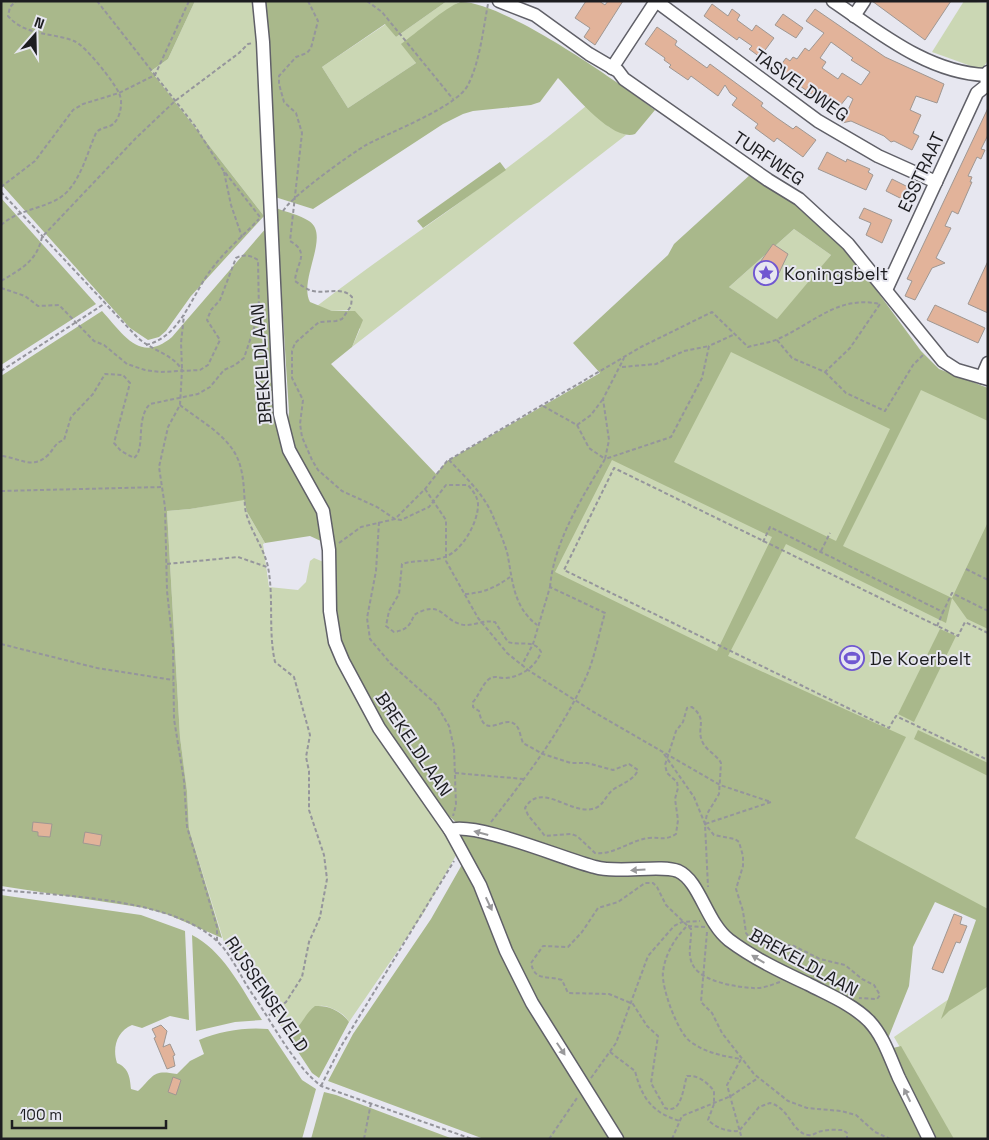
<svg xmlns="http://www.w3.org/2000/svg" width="989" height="1140" font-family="'Space Grotesk',sans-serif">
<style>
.green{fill:#cbd7b4}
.forest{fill:#a9b88b;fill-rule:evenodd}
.building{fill:#e2b39a;stroke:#9f9792;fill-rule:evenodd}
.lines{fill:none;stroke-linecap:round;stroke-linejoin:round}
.minor-casing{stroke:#606068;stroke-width:15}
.path{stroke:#95959c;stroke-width:2;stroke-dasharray:4 2.5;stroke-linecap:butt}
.minor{stroke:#fff;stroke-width:12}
.oneway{fill:#99999b}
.labels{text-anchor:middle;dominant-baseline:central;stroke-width:4;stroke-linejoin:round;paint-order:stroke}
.street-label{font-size:18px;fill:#1d1d20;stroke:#e7e7f0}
.poi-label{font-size:18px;fill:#1d1d20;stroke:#e7e7f0;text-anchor:start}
</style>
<rect width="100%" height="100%" fill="#e7e7f0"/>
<!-- green -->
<g class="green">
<path d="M195 1H252L258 59 266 214 264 216 151 71 168 59Z"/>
<path d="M447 1H460L402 44 416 63 348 108 322 67 386 24 396 37Z"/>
<path d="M964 1 988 3V60L982 70 932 52Z"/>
<path d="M586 106 609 127 626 135 352 347 360 329 349 310 332 311 317 306C406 238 500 178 586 106Z"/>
<path d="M794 229 831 255 778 320 729 287Z"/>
<path d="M724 338 920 375 988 408V923L837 850 544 575 602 451Z"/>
<path d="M244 499 247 512 265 543 263 544 269 587 298 590 306 582 310 561 314 558 326 563 325 603 459 850 423 914 349 1022C345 1015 339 1011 331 1008 308 998 308 1025 291 1030L281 1026 224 942 189 829 187 791 180 737 167 511 190 509Z"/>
<path d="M988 948V1139H953L894 1037 975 981Z"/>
</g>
<!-- forest -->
<g class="forest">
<path d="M1 1H195L168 59 151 71 264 216 191 296 166 331 159 337 148 340 130 328 1 184Z"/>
<path d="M262 1H447L396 37 385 24 322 67 348 108 416 63 401 44C415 34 446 7 460 2 502 0 621 84 655 110L635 134C612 142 574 94 558 78L540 102 531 105 473 111 463 114 443 124 313 209 275 197Z"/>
<path d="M500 162 506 170 423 228 417 221Z"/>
<path d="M751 174 797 205 849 253 921 351 939 369 988 388V421L921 390 843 546 952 598 988 522V629L967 619 952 598 946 623 786 544 728 656 906 737 855 838 988 909 987 987 949 1011 941 1019 976 920 935 902 913 947 909 986 887 1041 880 1031 769 962 727 932 687 872 613 866 459 825 449 816 380 723 352 671 337 625 333 550 287 428 289 412 276 208C286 212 300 215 309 221 331 235 298 280 310 302L332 311H355L363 320 352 347 331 364 436 474 447 461 600 373 573 343 668 255 674 244ZM794 229 831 255 777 319 729 287ZM731 352 890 429 836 541 674 462ZM612 460 772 537 717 651 555 572Z"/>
<path d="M1 198 96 304 1 365Z"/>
<path d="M267 227 274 397 320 517 323 542 310 536 265 543 247 512 244 500 190 509 167 511 180 737 187 791 189 829 222 938 169 915 145 908 1 886V376L102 311C123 334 140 364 172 337Z"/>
<path d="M940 629 956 636 914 722 898 714Z"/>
<path d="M918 730 988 763V776L914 739Z"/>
<path d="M457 831 515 844 585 870 668 873 678 875 695 894 710 929 726 944 828 997 876 1032 925 1139H621L543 1017Z"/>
<path d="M464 861 472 878 612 1139H484L328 1081 353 1034 431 919Z"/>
<path d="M1 895 141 915 185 931 189 1020 170 1016 142 1028 132 1025C117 1031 112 1048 117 1063 129 1068 130 1078 131 1089L138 1091C154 1076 152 1069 177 1074L190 1061 204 1054 199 1040C221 1031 244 1027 268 1029L302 1080 316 1089 302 1139H1Z"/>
<path d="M192 935C225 952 242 990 262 1020L235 1022 196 1031Z"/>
<path d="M315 1006C329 1005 341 1011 349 1022L319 1078 312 1073 281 1026C301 1037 301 1016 315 1006Z"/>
<path d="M901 1046 954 1139H937L889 1049Z"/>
<path d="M324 1092 336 1095 453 1139H311Z"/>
</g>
<!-- building -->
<g class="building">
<path d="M586 1H599L605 5 608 1H623L595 45 584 37 590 28 575 18Z"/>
<path d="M872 1H951L925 40Z"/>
<path d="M712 4 728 16 732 9 740 15 737 20 752 31 756 25 774 38 760 57 749 49 752 46 739 37 737 40 704 16Z"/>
<path d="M815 9 885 57 944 84 937 103 916 96 910 110 921 115 913 133 919 136 912 150 894 141 891 142 884 136 851 121 842 123 853 99 848 96 836 111 777 70 786 58 790 61 793 57 797 59 805 48 809 51 824 33 806 21ZM831 42 853 58 851 60 870 72 861 85 842 73 838 79 822 68 826 62 820 58Z"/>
<path d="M783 14 803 28 796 38 775 25Z"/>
<path d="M657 27 677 41 675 45 707 68 710 64 763 103 761 106 777 118 793 129 796 126 816 140 803 157 777 138 774 142 755 128 758 124 732 105 737 98 730 93 725 85 718 96 691 76 688 80 669 67 671 65 664 60 665 58 645 44Z"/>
<path d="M988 108V135L981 149 985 150 981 159 977 157 968 176 972 177 970 182H972L958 214 952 211 945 226 951 228 936 258 945 263 932 268 915 300 905 296 912 281 907 279Z"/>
<path d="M827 152 846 162 847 159 870 169 868 172 873 175 866 190 818 169Z"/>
<path d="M892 179 908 187 902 199 886 191Z"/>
<path d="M864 208 892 220 882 243 866 235 871 223 859 218Z"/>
<path d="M773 244 788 254 779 273 761 261Z"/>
<path d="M988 261V313L968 304Z"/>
<path d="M935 305 985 328 978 343 927 320Z"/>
<path d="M33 822 52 824 50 837 38 836V832L32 831Z"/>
<path d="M85 832 102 835 100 846 83 843Z"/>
<path d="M954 914 962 917 960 924 967 926 960 943 956 942 943 973 932 969Z"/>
<path d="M161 1025 167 1031 163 1047 170 1044 175 1055 173 1056 175 1066 167 1069 154 1038 156 1037 152 1029Z"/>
<path d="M173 1077 181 1080 176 1095 168 1092Z"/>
</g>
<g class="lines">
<defs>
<g id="minor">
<path d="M259 1 263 42 280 414 289 450 323 511 329 550 330 611 335 642 343 661 379 728 450 830 480 885 506 951 532 1003 617 1139"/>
<path d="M499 1 535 15 589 54 618 71 624 79 768 180 799 199 848 244 943 361 957 370 988 379"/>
<path d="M656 1 818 121 878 156 936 182"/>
<path d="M833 1C879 32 928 73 986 75"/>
<path d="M854 16 864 1"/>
<path d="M612 68 656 1"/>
<path d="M886 290 977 93 987 85 986 75 988 72"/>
<path d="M982 377 988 363"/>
<path d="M450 830C475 821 566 860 595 867 619 874 661 864 678 871 700 881 706 922 729 940 753 958 780 971 808 984 829 995 852 1004 869 1021 884 1037 890 1058 899 1078 909 1098 919 1118 929 1139"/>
</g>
</defs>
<!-- minor casing -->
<use href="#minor" class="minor-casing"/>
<!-- path -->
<g class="path">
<path d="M97 1 195 126 220 166 260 217"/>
<path d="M308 1 318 21 311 48 307 53 296 57 279 76V84L284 102 296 113 302 133 290 241C311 253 296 263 295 281 301 285 307 290 313 291 327 294 342 286 352 297L351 306 342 319 336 321 319 322 295 343 292 351V378L303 400 300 424 302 437 312 460 318 470 342 491 377 507 395 519 401 520 429 507 446 485H468C473 491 478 497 478 505 478 522 463 549 447 556 432 563 417 559 402 564L399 594 389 611 386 626 394 632C406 630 410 626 414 615 441 599 442 619 460 624 472 628 482 619 495 622L508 642C519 646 535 639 541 652 536 667 519 678 504 678 498 678 495 675 489 679 482 685 479 695 473 702V707L479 711C485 744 507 709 518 728 520 732 521 738 523 743L543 754 571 763H587L613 770 629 764 638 770C634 780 623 783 614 789 605 795 604 807 592 809 569 814 541 781 525 808L528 815 545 836 571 834 577 836 595 853C615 855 630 840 649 838 661 837 665 841 676 834L678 820 675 799 678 788 677 782 667 773 665 765 676 731 683 722 687 708 692 707C709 721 695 728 703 743 707 751 717 755 721 763L719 794 707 814 705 824 714 835 735 839 739 842 743 856V866L736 889 743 911 746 933 752 941 773 946 792 945 820 959 845 965 862 979 874 985 880 995 877 999 859 998"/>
<path d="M367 1 382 12 453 99"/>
<path d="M224 172 231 205 242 237"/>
<path d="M1 187 35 161 73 110 83 104 119 93 155 75 189 1"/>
<path d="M1 192 137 337C150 350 173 354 182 370L180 405 168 427 159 467 165 507 167 591 173 646 174 719 184 781 187 827 217 927V941"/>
<path d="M283 211C293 195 348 156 366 145 390 132 457 107 468 85 480 61 483 30 488 4"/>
<path d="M1 225C17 211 35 210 54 201 79 190 86 155 96 133 101 126 110 129 115 122 121 115 123 101 119 93 114 82 85 45 74 41 51 32 25 36 8 16L10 7 16 1"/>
<path d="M1 281C21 269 37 261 42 237L136 138 175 101 239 53 248 44 253 43"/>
<path d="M1 288 25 296 38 306 59 305 94 341 104 345 127 364 145 370 160 372 200 370 208 365 220 340 207 320 211 310 220 300 236 258C244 254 250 255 258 260L259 313 244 358 235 365 224 370 210 387 198 394 150 404C135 419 146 449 134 458L121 451 114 443 130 383 123 375 105 374 93 394 71 417 64 440C54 443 54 450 47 456 32 470 18 457 1 456"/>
<path d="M777 340 792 358 825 372 850 348 880 304"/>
<path d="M146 345C183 336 192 292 214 266 227 249 244 235 259 219"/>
<path d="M622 367 656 364 684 351 709 346"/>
<path d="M182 368 181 343 184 315"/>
<path d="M1 371 104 304"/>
<path d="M825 372 846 393 885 411 913 365 923 355"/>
<path d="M180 405C200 421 230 436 239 462 244 476 244 492 245 507 247 526 264 547 268 567 274 598 268 631 275 662L294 677 310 735 306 757 309 771V810L324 855 327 879 320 917 309 942 302 977 286 1002 268 1016"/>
<path d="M543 406 577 425 589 448 605 459 609 440 603 399 624 358"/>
<path d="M577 425 591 415 603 399"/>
<path d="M449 460C464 476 483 493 492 514 496 523 507 548 508 557 513 584 514 607 537 625"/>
<path d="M425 489 446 520V561L478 618 507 653 528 670 592 711 720 785 771 802 705 824"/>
<path d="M1 491 162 487"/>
<path d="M379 522 376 571 367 618 370 639 391 664 436 704 449 726 454 748 456 805 453 816"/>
<path d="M763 542 770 527 943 612 952 593 988 611"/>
<path d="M339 543 361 527 395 519 425 489 447 461 641 347 712 312 748 347C758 344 769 343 778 339 814 323 838 295 880 304"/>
<path d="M821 551 830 533"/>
<path d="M167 564 238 557 267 567"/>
<path d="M966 569 988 580"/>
<path d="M550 587C554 541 582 498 605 459L671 437 702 378 709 346 735 334"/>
<path d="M465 594C483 593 495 588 510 577"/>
<path d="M937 626 943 612"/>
<path d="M988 633 965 622 958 636 614 468 564 570 889 728 896 716 988 760"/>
<path d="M1 644 97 668 173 680"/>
<path d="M664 754 694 797 705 824 708 887"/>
<path d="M455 773 524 779"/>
<path d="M491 822C527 776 563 729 587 675 595 656 599 633 605 613L550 587 533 644 522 665"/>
<path d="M1 890C63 896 171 898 217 941 232 955 241 978 253 995 274 1025 292 1063 321 1086L472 1139"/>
<path d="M705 927 687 926C675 938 665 954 663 972 661 987 678 1034 691 1042 706 1053 723 1056 741 1059L727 1085 742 1139"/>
<path d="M707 932 701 1002 712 1013 722 1033 754 1074 788 1101 807 1108 841 1111 856 1115 875 1132 890 1139"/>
<path d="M780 982C771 985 762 989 753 988 736 987 704 982 694 967 686 955 692 942 691 929L666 905 657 887 653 883H645L618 902 598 908 582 932 568 947 543 946 531 963C535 982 547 975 562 980L568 993 609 994 633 1004 647 1026 658 1036 651 1083 665 1108C682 1115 683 1087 687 1076 698 1075 707 1082 714 1091V1104L708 1120C716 1128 728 1132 739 1131L759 1107 770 1103C790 1108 791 1132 808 1135 814 1136 817 1131 823 1131 829 1129 837 1130 843 1130L847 1133V1139"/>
<path d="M610 1052 635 1071C642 1099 653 1113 680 1121"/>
<path d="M591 1078 616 1043 648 956 674 926 682 922 700 921"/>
<path d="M321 1086 340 1048 454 861"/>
<path d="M364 1139 371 1103"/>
<path d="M549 1139 577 1098"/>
<path d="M672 1139 682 1116 731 1096 758 1078"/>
</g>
<!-- minor -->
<use href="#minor" class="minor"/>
</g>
<!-- one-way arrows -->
<defs><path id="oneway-solid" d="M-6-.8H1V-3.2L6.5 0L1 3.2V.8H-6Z" transform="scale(1.25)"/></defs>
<g class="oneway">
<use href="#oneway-solid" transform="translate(481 833) rotate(-165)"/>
<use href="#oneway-solid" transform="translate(638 870) rotate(176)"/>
<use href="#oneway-solid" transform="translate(489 904) rotate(65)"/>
<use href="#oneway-solid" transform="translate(758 959) rotate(-149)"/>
<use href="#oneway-solid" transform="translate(561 1049) rotate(56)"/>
<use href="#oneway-solid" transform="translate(907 1095) rotate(-116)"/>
</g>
<!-- icons -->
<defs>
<symbol id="sight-ring" viewBox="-11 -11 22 22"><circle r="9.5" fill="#e7e7f0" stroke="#7057d1" stroke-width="1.5"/><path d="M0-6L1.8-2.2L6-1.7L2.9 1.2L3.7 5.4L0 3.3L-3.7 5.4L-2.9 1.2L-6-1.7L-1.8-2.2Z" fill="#7057d1"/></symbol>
<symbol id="stadium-ring" viewBox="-11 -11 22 22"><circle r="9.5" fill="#e7e7f0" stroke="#7057d1" stroke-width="1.5"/><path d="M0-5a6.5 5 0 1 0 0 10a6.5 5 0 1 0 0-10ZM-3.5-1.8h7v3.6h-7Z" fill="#7057d1"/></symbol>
</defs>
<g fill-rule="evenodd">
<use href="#sight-ring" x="752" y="259" width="28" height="28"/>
<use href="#stadium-ring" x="838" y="644" width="28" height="28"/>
</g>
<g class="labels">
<!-- street labels -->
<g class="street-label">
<text transform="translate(801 85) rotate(35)">TASVELDWEG</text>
<text transform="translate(769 158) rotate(34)">TURFWEG</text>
<text transform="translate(921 172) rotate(-65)">ESSTRAAT</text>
<text transform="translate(261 364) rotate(-94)">BREKELDLAAN</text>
<text transform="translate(414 744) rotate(56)">BREKELDLAAN</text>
<text transform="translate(804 962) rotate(29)">BREKELDLAAN</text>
<text transform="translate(267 994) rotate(56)">RIJSSENSEVELD</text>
</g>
<!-- poi labels -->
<g class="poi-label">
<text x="784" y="273">Koningsbelt</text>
<text x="870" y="658">De Koerbelt</text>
</g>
</g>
<!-- border -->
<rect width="989" height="1140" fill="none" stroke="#1d1d20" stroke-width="5"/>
<!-- north arrow -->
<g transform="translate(35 35) rotate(20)" stroke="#e7e7f0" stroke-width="4" paint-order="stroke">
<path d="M0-4L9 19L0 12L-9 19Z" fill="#1d1d20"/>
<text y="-8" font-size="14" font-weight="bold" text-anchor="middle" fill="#1d1d20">N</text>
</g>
<!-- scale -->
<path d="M12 1120v8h154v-8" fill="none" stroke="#1d1d20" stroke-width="2.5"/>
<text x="20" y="1120" font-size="15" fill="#1d1d20" stroke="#e7e7f0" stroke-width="4" paint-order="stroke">100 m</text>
</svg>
